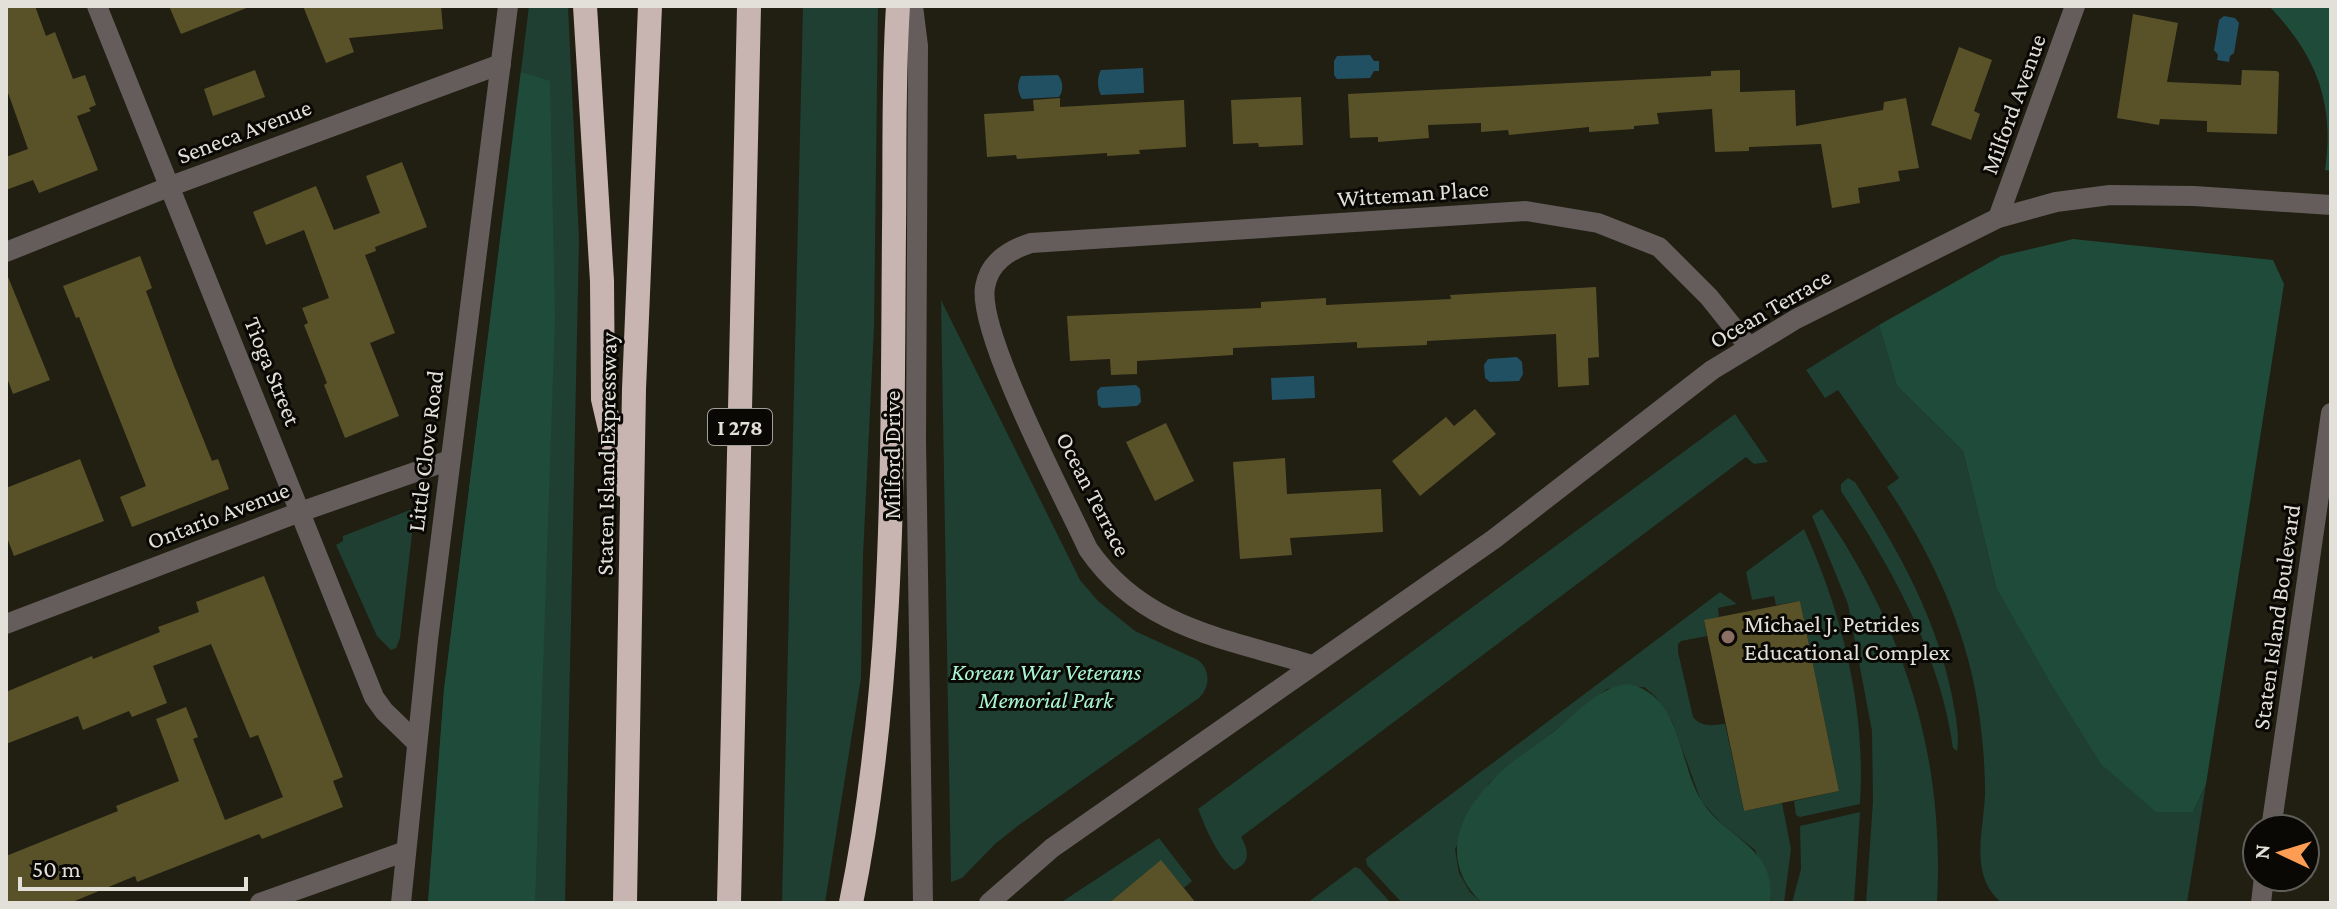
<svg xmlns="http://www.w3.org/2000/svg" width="2337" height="909" font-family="'Crimson Pro',serif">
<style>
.green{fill:#1e3f31}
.forest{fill:#1f4c3a}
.water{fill:#225063}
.building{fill:#595229}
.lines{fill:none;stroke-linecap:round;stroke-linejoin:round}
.minor{stroke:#645d5b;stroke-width:20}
.highway{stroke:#c8b5b1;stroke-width:24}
.education-dot{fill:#8d6e63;stroke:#090804;stroke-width:3}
.labels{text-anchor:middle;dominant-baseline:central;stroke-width:6;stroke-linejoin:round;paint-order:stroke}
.shield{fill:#090804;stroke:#a19f98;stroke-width:2}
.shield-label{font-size:22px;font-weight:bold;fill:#e2e0d8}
.street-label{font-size:24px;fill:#e2e0d8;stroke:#090804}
.poi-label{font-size:24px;fill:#e2e0d8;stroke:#090804;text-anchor:start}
.park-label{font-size:24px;font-style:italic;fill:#a8f4d1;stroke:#090804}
</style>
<rect width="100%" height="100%" fill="#211e12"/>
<!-- green -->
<g class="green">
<path d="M529 6H568L579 240 565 903H428L444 690Z"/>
<path d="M803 6H878L874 328 863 556 861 678 825 903H782Z"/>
<path d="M941 300 1080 580 1098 601 1135 631 1198 660C1211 670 1210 687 1199 698L1019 825 995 844 962 878 951 882Z"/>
<path d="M1879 325 1897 386 1963 451 1996 587 2193 812 2206 784 2187 903H2002C1968 875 1984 831 1985 793 1985 775 1984 756 1982 738 1974 645 1938 564 1887 487L1899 478 1838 390 1825 398 1806 370Z"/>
<path d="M1735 414 1768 462 1754 464 1746 457 1241 837C1248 849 1252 863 1234 870 1217 856 1206 829 1198 809Z"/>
<path d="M1848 478 1855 482C1898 550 1936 616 1952 696 1955 713 1960 734 1957 751L1953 748C1940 654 1892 569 1841 491V484Z"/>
<path d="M415 508 400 638 396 648 391 650 377 636 336 545 343 541V536Z"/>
<path d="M1822 509C1905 628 1945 758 1937 903H1866L1873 801 1872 731 1848 604 1812 516Z"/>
<path d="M1804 529C1843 615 1866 709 1860 804L1800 817 1796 815 1794 801 1839 791 1800 601 1776 605 1774 596 1752 600 1746 572Z"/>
<path d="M1720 592 1737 604 1718 608 1719 617 1704 621 1707 636 1681 641 1678 644V652L1693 717C1702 728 1713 725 1725 724L1744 811 1782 803 1791 849 1784 903H1770L1771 893 1755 850 1722 824 1701 801 1672 721 1655 696 1644 687 1607 689 1489 783 1455 849 1459 873 1470 892 1482 903H1402L1367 865 1366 859 1369 856Z"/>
<path d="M1860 812 1854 903H1792L1801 869 1800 826Z"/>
<path d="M1159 838 1192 881 1184 888 1161 861 1109 903H1060Z"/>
<path d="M1355 867 1360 869 1391 903H1307Z"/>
</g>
<!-- forest -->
<g class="forest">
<path d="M2269 6H2331V171L2325 170C2335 102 2316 55 2269 6Z"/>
<path d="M521 72 550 81 555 317 535 903H428L444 690Z"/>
<path d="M2073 239 2273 260 2284 284 2206 784 2193 812H2156L2101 764 2053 687 1996 587 1963 451 1897 386 1879 325 2001 256Z"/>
<path d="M1629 684C1682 696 1678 762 1701 800 1725 839 1778 847 1770 903H1482C1442 865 1454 821 1489 784 1506 764 1531 749 1552 733 1575 715 1599 686 1629 684Z"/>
</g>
<!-- water -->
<g class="water">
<path d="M2224 16 2235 18 2239 23 2234 53 2230 56 2229 62 2217 60 2218 55 2214 50 2219 20Z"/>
<path d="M1370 55 1374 61H1379V71H1374L1370 78 1337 79 1334 75V61L1337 56Z"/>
<path d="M1143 68 1144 93 1101 95C1097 88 1097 77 1101 70Z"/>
<path d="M1058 75C1063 81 1064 90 1059 97L1022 99C1017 92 1017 83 1021 76Z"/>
<path d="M1517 357 1522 362 1523 374 1519 381 1490 382 1485 378 1484 365 1488 359Z"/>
<path d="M1314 376 1315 398 1272 400 1271 378Z"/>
<path d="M1136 385 1140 389 1141 402 1137 406 1102 408 1098 405 1097 391 1101 387Z"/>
</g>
<!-- building -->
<g class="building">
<path d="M6 6H35L46 36 55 32 73 79 85 75 96 105 89 108 91 111 77 116 98 170 39 193 33 180 6 190V157L28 149 6 87Z"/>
<path d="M169 6H249V7L181 34Z"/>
<path d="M303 6H441L443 29 349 38 354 52 326 63Z"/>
<path d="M2133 14 2178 23 2167 82 2241 85 2242 70 2277 71 2279 73 2277 134 2207 132V121L2160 119 2159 125 2117 118Z"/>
<path d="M1959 47 1992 60 1974 111 1980 114 1971 140 1931 125Z"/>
<path d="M255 70 265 97 213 116 204 89Z"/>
<path d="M1740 70V92L1795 90 1796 126 1883 110 1884 102 1906 98 1919 168 1898 171 1900 181 1858 188 1860 203 1832 208 1821 144 1749 147V151L1715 152 1712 109 1657 113 1659 124 1634 126V129L1589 132V127L1509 135 1508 130 1481 132V123L1428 125 1429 138 1378 142V137L1350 138 1348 94 1711 76V71Z"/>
<path d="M1301 97 1303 145 1259 147 1258 143 1233 144 1231 100Z"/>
<path d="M1060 98V107L1184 100 1186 147 1139 150 1140 154 1107 156V153L1017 159 1016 155 987 157 984 114 1034 111 1033 100Z"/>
<path d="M402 162 427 227 375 247 376 251 365 255 395 333 370 343 399 416 345 438 324 385 327 383 304 325 308 323 302 308 329 298 304 230 266 245 253 212 316 186 334 230 380 213 366 176Z"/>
<path d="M140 256 152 288 146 291 174 366 212 461 218 459 229 489 132 527 120 497 146 486 79 317 76 318 63 286Z"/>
<path d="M6 272 50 380 13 394 6 375Z"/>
<path d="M1596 287 1599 357 1588 358 1589 385 1558 387 1556 334 1427 341V345L1357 348V342L1233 348V355L1137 361V374L1111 375 1110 359 1070 361 1067 316 1261 308V302L1326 298V305L1451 299 1450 295Z"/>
<path d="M1475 409 1496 434 1420 496 1392 461 1446 417 1454 426Z"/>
<path d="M1166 423 1194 481 1155 501 1126 442Z"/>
<path d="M1285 458 1287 494 1381 489 1383 532 1290 538 1292 555 1240 559 1233 462Z"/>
<path d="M80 459 104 521 14 556 6 535V488Z"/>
<path d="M264 576 343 777 333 781 343 807 262 839 259 834 137 882 135 876 70 903H6V856L118 811 116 806 179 781 156 719 186 707 198 737 193 739 225 820 283 797 258 735 250 738 211 644 153 666 167 703 132 717 129 711 83 730 78 716 6 744V692L92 656 93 659 160 632 158 627 199 612 196 602Z"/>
<path d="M1800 601 1839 791 1744 811 1704 620Z"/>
<path d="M1161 860 1196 903H1109Z"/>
</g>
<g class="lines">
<!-- minor -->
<g class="minor">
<path d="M97 6 374 697 384 711 417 743"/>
<path d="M913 6 918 46 916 440 923 903"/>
<path d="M1998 218 2075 6"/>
<path d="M6 252 171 186 501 64"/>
<path d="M6 624 300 512 450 460"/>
<path d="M1312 665C1225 638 1143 629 1088 549 1065 499 977 333 985 287 989 262 1009 250 1031 243L1526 211 1598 223 1659 247 1709 297 1749 347"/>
<path d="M2271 829 2331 413"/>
<path d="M260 903 406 851"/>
<path d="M401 903 428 640 508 6"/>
<path d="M989 903 1052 848 1494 539 1712 370 1796 319 1998 218 2056 202 2110 195 2194 196 2331 205"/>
<path d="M2261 903 2264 877"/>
</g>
<!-- highway -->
<g class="highway">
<path d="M585 6 602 281 603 399 623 485"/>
<path d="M625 903 634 389 650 6"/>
<path d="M729 903 749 6"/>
<path d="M851 903C896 682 892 455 894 231 895 156 893 81 898 6"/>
</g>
</g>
<!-- markers -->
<circle class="education-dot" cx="1728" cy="637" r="8"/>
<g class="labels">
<!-- shield labels -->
<rect class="shield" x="708" y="409" width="64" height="36" rx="6"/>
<g class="shield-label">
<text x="740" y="427">I 278</text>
</g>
<!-- street labels -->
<g class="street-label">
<text transform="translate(2013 104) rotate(-70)">Milford Avenue</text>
<text transform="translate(244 131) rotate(-21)">Seneca Avenue</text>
<text transform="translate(1413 193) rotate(-4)">Witteman Place</text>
<text transform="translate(1770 308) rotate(-30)">Ocean Terrace</text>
<text transform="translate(273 371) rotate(68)">Tioga Street</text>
<text transform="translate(425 451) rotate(-83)">Little Clove Road</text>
<text transform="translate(606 454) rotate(-89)">Staten Island Expressway</text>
<text transform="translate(891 455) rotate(-90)">Milford Drive</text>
<text transform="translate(1094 494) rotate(63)">Ocean Terrace</text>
<text transform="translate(218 515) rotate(-21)">Ontario Avenue</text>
<text transform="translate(2276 617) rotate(-82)">Staten Island Boulevard</text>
</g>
<!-- poi labels -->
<g class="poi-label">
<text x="1744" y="623">Michael J. Petrides<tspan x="1744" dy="28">Educational Complex</tspan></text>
</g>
<!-- park labels -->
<g class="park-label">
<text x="1046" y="671">Korean War Veterans<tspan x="1046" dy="28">Memorial Park</tspan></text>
</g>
</g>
<!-- border -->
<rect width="2337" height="909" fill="none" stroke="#e2e0d8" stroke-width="16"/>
<!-- north arrow -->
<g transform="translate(2281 853) rotate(274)"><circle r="38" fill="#090804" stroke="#605e59" stroke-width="2"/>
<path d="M0-6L14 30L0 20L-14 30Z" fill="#fd9d54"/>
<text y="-12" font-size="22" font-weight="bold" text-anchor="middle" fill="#e2e0d8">N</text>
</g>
<!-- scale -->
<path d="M20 877v12h226v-12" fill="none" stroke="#e2e0d8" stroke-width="4"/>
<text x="32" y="877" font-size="24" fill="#e2e0d8" stroke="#090804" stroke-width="6" paint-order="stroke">50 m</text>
</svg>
